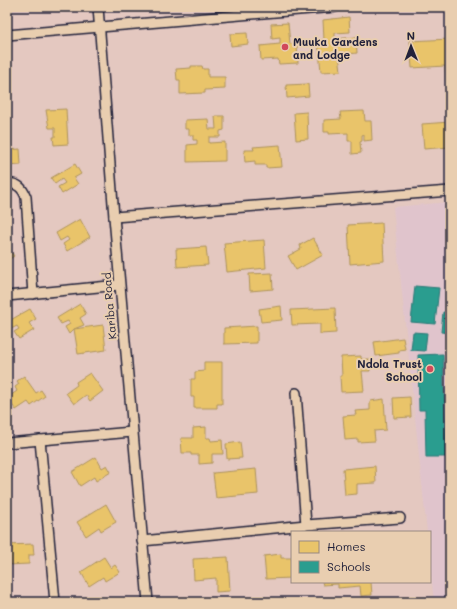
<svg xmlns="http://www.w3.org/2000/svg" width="457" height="609" font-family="Mali,sans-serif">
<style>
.built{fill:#e0c4cc}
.homes{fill:#e9c46a;stroke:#ad935c}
.schools{fill:#2a9d8f;stroke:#287876}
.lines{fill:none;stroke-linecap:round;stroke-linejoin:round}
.minor-casing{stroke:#22223b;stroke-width:12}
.minor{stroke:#e9ceb0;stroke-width:9}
.poi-dot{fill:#d1495b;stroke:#e9ceb0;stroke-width:1.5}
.labels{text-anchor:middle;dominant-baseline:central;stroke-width:4;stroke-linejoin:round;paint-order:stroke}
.poi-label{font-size:11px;font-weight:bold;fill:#22223b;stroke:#e9ceb0;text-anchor:start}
.street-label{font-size:11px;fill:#22223b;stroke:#e9ceb0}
</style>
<rect width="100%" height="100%" fill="#e4c8c0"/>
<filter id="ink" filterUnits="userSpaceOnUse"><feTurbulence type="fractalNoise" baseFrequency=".025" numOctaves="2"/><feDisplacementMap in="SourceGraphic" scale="8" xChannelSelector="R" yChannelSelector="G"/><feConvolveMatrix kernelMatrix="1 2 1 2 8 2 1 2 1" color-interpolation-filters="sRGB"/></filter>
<g filter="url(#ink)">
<!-- built -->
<path class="built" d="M450 202V602H434L430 563V532H427L393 207Z"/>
<!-- homes -->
<g class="homes">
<path d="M349 17 350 32 335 33V39L356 37 357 53 339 55 341 71 321 72 318 40H324L323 20Z"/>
<path d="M288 23 290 44 297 43 298 63 279 64 278 59 261 60 260 46 280 44V38L272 39 271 24Z"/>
<path d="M247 33 248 44 231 46 230 34Z"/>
<path d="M450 39V81H446L445 66 412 68 410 41Z"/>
<path d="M191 66H202L203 69H208V77H225V89L205 90V93L180 94V80H177L176 69 191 68Z"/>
<path d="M308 84 309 96 287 98 286 85Z"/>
<path d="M66 109 68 144 54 145 53 137H55V128H49L46 110Z"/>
<path d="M364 111 365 121H371L372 140 364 141V134L362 135V141L360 142 361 153 352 154V141H348V133L329 134V132H324V120L341 119 340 112Z"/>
<path d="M307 112 308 139 296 140 294 113Z"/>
<path d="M215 116H224V130L220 131V137H209V143L225 142V161L187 162V145L197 144V140H193V135H189V129H185V120L208 119 209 129H216Z"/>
<path d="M450 122V147L424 149 422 124Z"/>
<path d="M280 145 282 167 266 168V165H255V161L245 162 244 150H254L253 147Z"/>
<path d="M20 149 21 165 7 166V150Z"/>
<path d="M75 164 81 174 74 178 78 184 62 194 58 187 65 183 62 179 55 184 51 178Z"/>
<path d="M80 219 90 237 67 251 63 244 69 240 67 237 60 241 56 233Z"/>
<path d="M382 223 384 261 350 264 348 225Z"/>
<path d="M313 238 323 255 296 270 288 256 301 249 300 245Z"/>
<path d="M264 240 266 268 227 272 224 243Z"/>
<path d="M206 247 208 265 177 267 176 249Z"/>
<path d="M9 249 14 256 7 261V250Z"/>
<path d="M272 273 273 289 250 291 249 274Z"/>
<path d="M80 304 86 314 80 318 84 325 74 329 69 334 65 327 70 324 68 321 61 324 57 318Z"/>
<path d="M281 306 282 320 261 322 259 309Z"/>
<path d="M335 308 336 333 320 334V324L292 325 291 310Z"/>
<path d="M30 309 36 319 29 323 34 330 19 339 14 332 19 329 17 326 11 329 7 322Z"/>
<path d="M103 325 106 350 78 354 74 329Z"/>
<path d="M257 326V343L224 344V328Z"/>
<path d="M403 338 405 349 399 350V353L376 356 374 342Z"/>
<path d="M361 356V359H369L370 371H362L364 391 341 392 340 376H342L341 357Z"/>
<path d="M204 362H222V404H217V408H194V397H191V379H195V372L204 371Z"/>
<path d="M90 373 103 391 90 401 86 395 74 404 66 393 77 385 76 382Z"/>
<path d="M24 376 36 393 41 390 45 396 31 406 28 402 16 410 7 398 17 391 15 387 19 384 17 381Z"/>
<path d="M410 397 411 417 394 418 393 398Z"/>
<path d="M384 399 386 430 374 431 375 441 358 442V439L345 440 343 416 356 415 355 411 370 410V401Z"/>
<path d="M206 427V438H210L211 441 222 440 223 454H212V463L199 464V455H191V453H182L181 438H193V428Z"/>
<path d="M240 442 242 458 227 459 226 444Z"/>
<path d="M96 457 102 468 107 465 111 472 96 481 94 477 80 486 72 472Z"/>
<path d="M375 466 376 483 357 484V494L345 495 343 469Z"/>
<path d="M256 469 258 494 216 498 213 473Z"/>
<path d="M106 504 116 522 101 531 99 527 86 536 77 522Z"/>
<path d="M33 544 34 555H29V564L7 565V545Z"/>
<path d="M281 554V558H292V578L266 579 264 556Z"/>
<path d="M104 557 111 568 115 565 120 572 105 581 103 577 89 586 81 572Z"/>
<path d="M228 557 230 591 216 592V578L194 580 193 559Z"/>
<path d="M322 582H371L372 595 361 596 360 586 338 588V584L323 585Z"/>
</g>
<!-- schools -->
<g class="schools">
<path d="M415 286 439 288 435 324 411 322Z"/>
<path d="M443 312 450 313V345L448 344 449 333 441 332Z"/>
<path d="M413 332 427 333 425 351 411 350Z"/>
<path d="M443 354 446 457H426L425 410H419L418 355Z"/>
<path d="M450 418V447L447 419Z"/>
</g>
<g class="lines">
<defs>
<g id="minor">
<path d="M98 7 114 217 148 602"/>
<path d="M7 35 335 7"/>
<path d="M7 183C18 184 22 187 26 197L33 294"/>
<path d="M114 217 450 191"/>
<path d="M7 296 119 285"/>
<path d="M296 393 306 525"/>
<path d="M40 440 55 602"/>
<path d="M7 443 132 432"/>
<path d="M142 541 306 525 400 518"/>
</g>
</defs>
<!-- minor casing -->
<use href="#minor" class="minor-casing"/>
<!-- minor -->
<use href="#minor" class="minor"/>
</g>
</g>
<!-- markers -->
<g class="poi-dot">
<circle cx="285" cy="47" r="4"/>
<circle cx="430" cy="369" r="4"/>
</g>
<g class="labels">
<!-- poi labels -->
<g class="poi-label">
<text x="293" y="41">Muuka Gardens<tspan x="293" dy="13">and Lodge</tspan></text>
<text x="422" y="363" text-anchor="end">Ndola Trust<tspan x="422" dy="13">School</tspan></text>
</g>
<!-- street labels -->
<g class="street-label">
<text transform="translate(109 306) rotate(-95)">Kariba Road</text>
</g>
</g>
<!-- margin -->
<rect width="457" height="609" fill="none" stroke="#e9ceb0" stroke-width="24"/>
<rect x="12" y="12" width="433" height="585" fill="none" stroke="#22223b" stroke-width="1.5" filter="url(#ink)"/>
<!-- legend -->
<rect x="291" y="531" width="140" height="52" fill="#e9ceb0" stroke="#998981"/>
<rect x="299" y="541" width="20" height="12" fill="#e9c46a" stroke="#998981"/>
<text x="327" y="551" font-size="12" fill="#22223b">Homes</text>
<rect x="299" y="561" width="20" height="12" fill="#2a9d8f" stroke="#998981"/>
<text x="327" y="571" font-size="12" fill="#22223b">Schools</text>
<!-- north arrow -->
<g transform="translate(411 46) rotate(359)" stroke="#e9ceb0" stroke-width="3" paint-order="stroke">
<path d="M0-3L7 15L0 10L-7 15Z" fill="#22223b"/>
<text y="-6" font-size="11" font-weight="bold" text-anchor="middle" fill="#22223b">N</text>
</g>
</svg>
